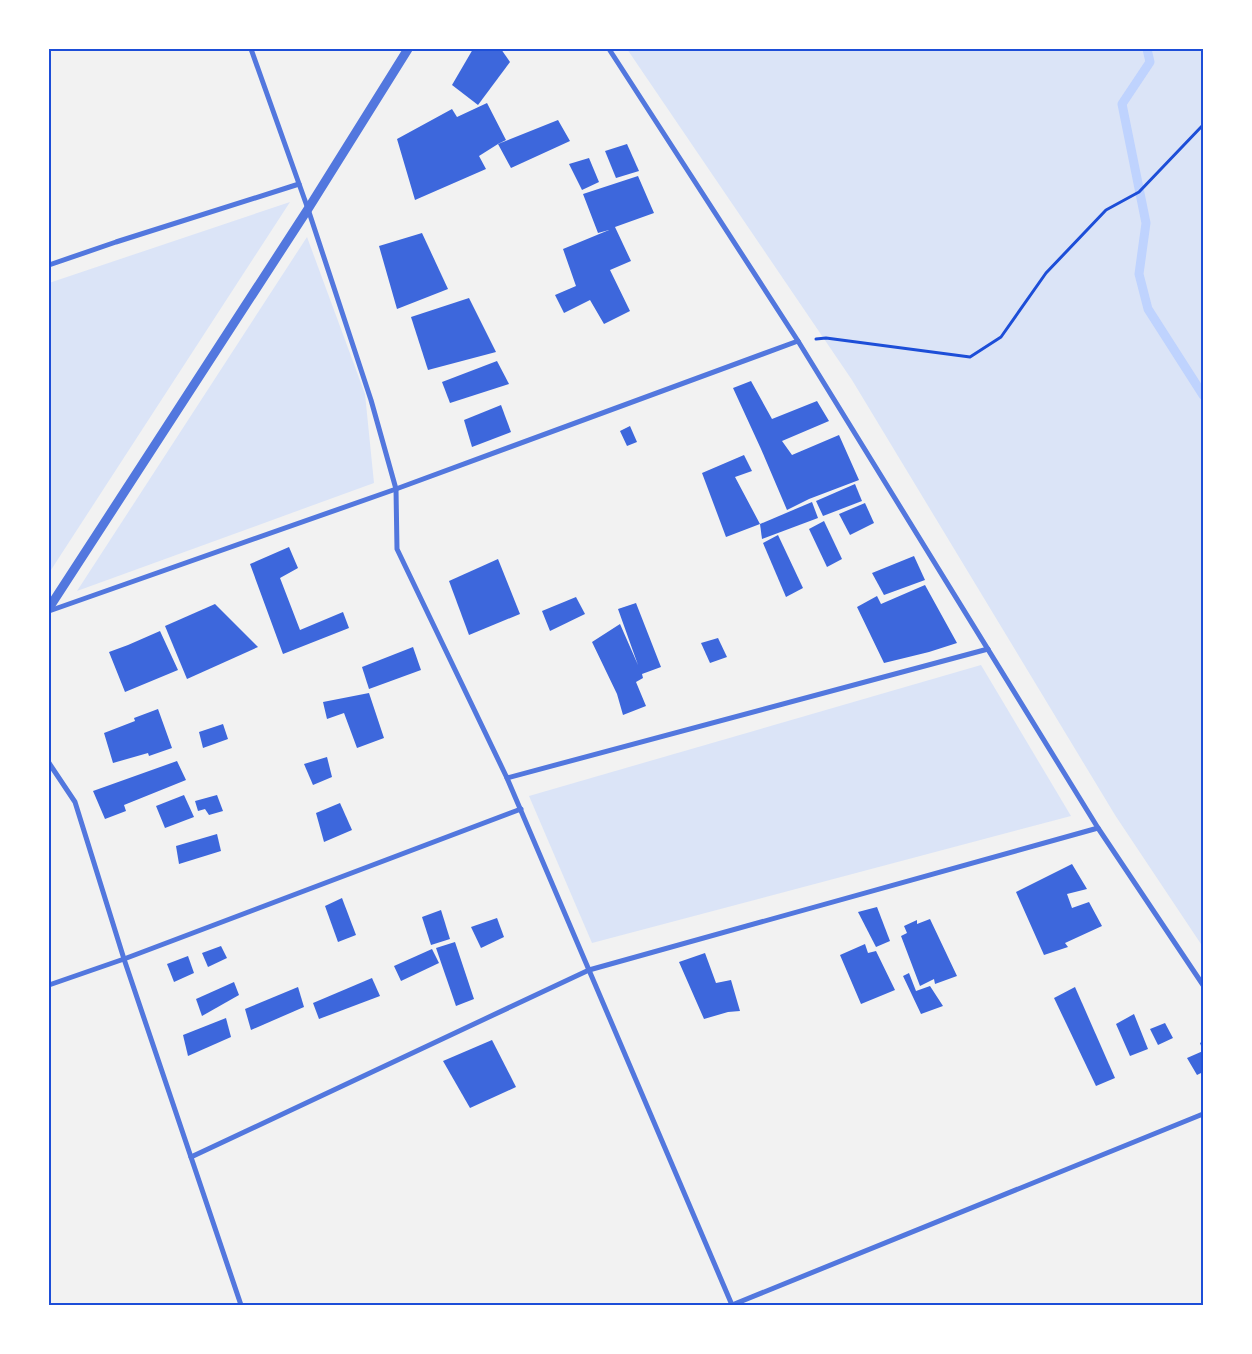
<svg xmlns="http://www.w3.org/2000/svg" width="1252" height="1354" font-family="Raleway,sans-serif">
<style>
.green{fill:#dbe4f7}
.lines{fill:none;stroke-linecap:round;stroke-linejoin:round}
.stream{stroke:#bfd3fe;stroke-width:9}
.building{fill:#3d67dc}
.path{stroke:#1d4ed8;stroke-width:3}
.minor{stroke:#5277de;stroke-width:5}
.tertiary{stroke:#5277de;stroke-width:9}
.neatline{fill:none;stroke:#1d4ed8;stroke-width:2}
</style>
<rect width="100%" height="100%" fill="#f2f2f2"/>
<!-- green -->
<g class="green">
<path d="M627 49H1203V947L1115 815 852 380Z"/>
<path d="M290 202 49 573V283Z"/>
<path d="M307 237 365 394 374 483 77 591Z"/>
<path d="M981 665 1071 816 592 943 529 796Z"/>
</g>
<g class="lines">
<!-- stream -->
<path class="stream" d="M1147 49 1150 62 1122 104 1146 223 1139 274 1148 309 1203 395"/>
</g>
<!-- building -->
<g class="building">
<path d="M473 49H501L510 62 478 105 452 85Z"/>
<path d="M487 103 506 140 498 144 558 120 570 141 511 168 498 144 479 156 486 169 415 200 397 139 452 109 457 117Z"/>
<path d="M627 144 639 171 616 178 605 151Z"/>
<path d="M589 158 599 182 582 190 569 164Z"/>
<path d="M638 176 654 213 615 227 631 261 610 270 630 311 604 324 590 300 564 313 555 295 576 286 563 249 609 230 598 233 583 194Z"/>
<path d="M422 233 448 289 397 309 379 246Z"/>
<path d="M469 298 496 352 428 370 411 317Z"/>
<path d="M497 361 509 384 450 403 442 382Z"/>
<path d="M751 381 772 419 817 401 829 421 782 441 792 455 839 435 859 480 809 499 787 510 761 449 733 388Z"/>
<path d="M501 405 511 432 472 447 464 420Z"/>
<path d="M630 426 637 442 627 446 620 431Z"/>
<path d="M744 455 752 471 735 477 760 524 726 537 702 473Z"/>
<path d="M855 484 862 501 823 516 816 501Z"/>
<path d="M812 502 818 518 762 539 760 524Z"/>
<path d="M865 503 874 523 850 535 839 514Z"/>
<path d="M824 521 842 559 827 567 809 529Z"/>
<path d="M778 535 803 588 786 597 763 543Z"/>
<path d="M289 547 298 568 280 578 300 630 343 612 349 628 283 654 250 564Z"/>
<path d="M914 556 925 580 884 595 872 573Z"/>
<path d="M498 559 520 614 469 635 449 581Z"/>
<path d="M925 585 957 643 929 652 884 663 857 607 877 596 881 604Z"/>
<path d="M576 597 585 614 550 631 542 611Z"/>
<path d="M636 603 661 667 642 674 643 678 636 682 646 706 623 715 617 694 592 642 620 624 638 665 618 609Z"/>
<path d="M215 604 258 647 187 679 165 626Z"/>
<path d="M160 631 178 670 125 692 109 652 128 645Z"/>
<path d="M718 638 727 657 710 663 701 643Z"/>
<path d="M413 647 421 670 369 689 362 667Z"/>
<path d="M369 693 384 738 357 748 344 713 327 719 323 702Z"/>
<path d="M158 709 172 748 149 756 148 753 113 763 104 733 135 721 134 718Z"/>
<path d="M223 724 228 739 203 748 199 732Z"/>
<path d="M327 757 332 777 313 785 304 764Z"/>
<path d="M177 761 186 780 124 805 126 811 105 819 93 791Z"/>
<path d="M184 795 194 817 165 828 156 806Z"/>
<path d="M217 795 223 811 209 815 205 809 198 811 195 801Z"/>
<path d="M340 803 352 830 324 842 316 813Z"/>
<path d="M217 834 221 851 179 864 176 846Z"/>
<path d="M1072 864 1087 889 1067 894 1072 908 1089 902 1102 926 1065 943 1068 947 1044 955 1016 892Z"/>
<path d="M342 898 356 935 338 942 325 906Z"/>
<path d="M877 907 890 941 876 947 858 912Z"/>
<path d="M441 910 450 939 431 945 422 917Z"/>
<path d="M497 918 504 937 481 948 471 927Z"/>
<path d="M930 919 957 976 935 984 934 979 920 986 901 936 907 933 904 926 917 920V924Z"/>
<path d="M455 942 474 999 456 1006 436 948Z"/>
<path d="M865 944 868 953 876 951 895 990 861 1004 840 955Z"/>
<path d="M221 946 227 958 208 967 202 953Z"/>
<path d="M432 949 439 963 401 981 394 966Z"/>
<path d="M705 953 716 983 731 980 740 1011 728 1012 704 1019 679 962Z"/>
<path d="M188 956 194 973 174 982 167 964Z"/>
<path d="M909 973 916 991 930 986 943 1006 921 1014 903 976Z"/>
<path d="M372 978 380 996 319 1019 313 1003Z"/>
<path d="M234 982 239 995 202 1016 196 999Z"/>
<path d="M298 987 304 1007 251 1030 245 1009Z"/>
<path d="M1075 987 1115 1078 1096 1086 1054 998Z"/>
<path d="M1134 1014 1148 1049 1130 1056 1116 1024Z"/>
<path d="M226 1018 231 1037 188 1056 183 1035Z"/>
<path d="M1165 1023 1173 1038 1158 1045 1150 1029Z"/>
<path d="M492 1040 516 1087 470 1108 443 1061Z"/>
<path d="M1203 1041V1072L1197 1075 1187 1058 1203 1051 1200 1043Z"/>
</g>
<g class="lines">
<!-- path -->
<path class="path" d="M816 339 826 338 970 357 1001 337 1046 273 1106 210 1139 192 1203 125"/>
<!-- minor -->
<g class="minor">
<path d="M251 49 308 209 371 400 396 489 397 549 507 778 732 1305"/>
<path d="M609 49 798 341 1098 828 1203 985"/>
<path d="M49 265 116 242 299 184"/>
<path d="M49 611 396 489 798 341"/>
<path d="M49 763 75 802 124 959 241 1305"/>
<path d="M507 778 988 649"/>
<path d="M49 985 124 959 521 809"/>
<path d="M191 1157 589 970 1098 828"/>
<path d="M732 1305 1203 1114"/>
</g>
<!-- tertiary -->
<path class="tertiary" d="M49 608 308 209 408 49"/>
</g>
<!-- border -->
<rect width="1252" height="1354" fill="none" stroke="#ffffff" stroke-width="100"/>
<rect x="50" y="50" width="1152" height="1254" class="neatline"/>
</svg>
